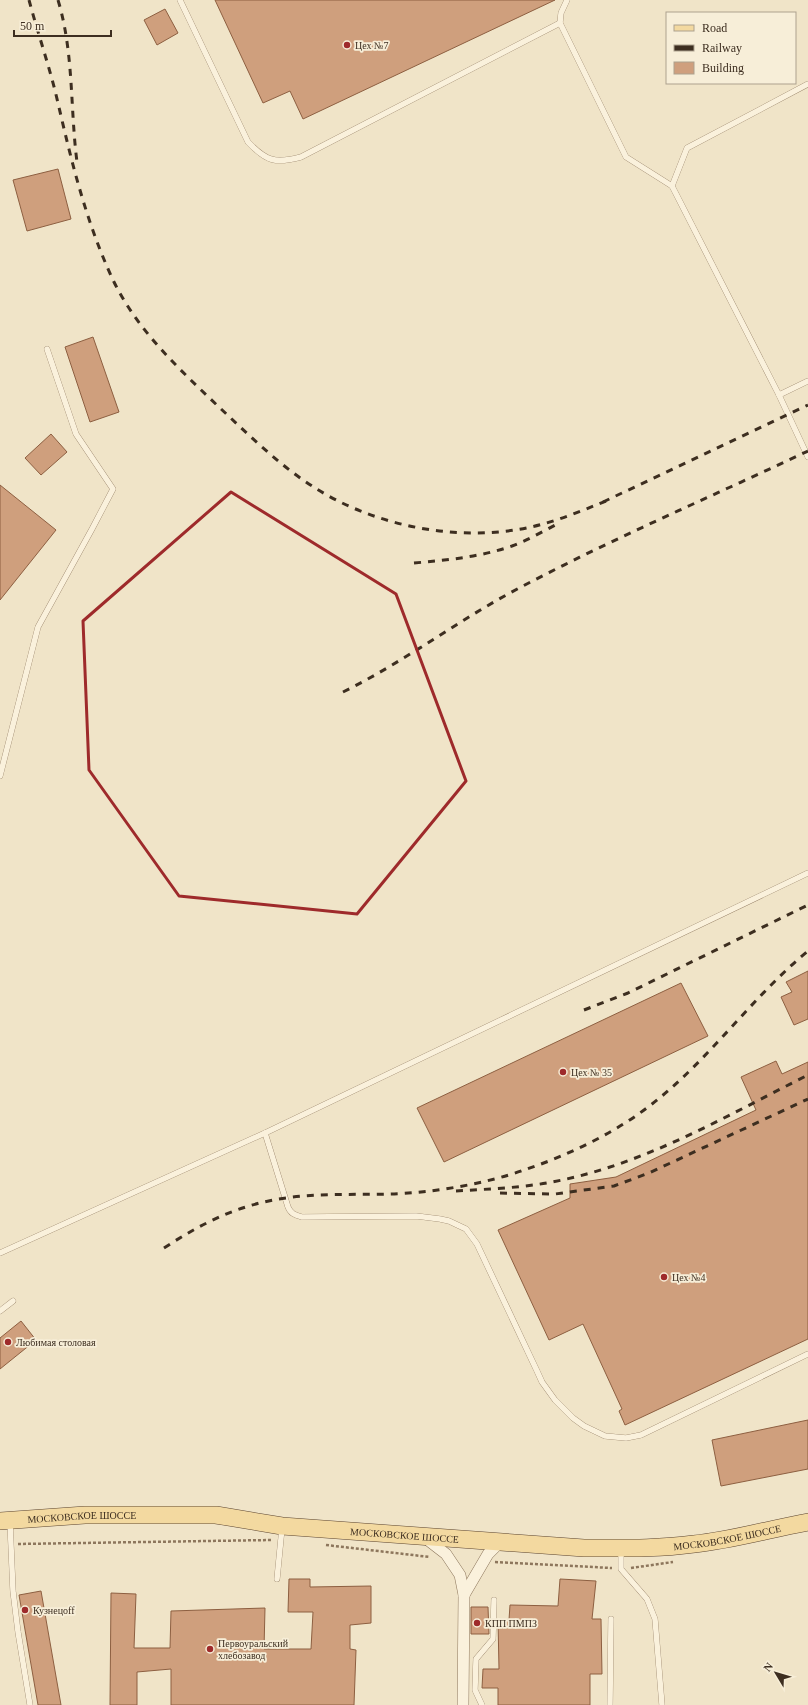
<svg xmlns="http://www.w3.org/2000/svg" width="808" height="1705" font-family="Georgia,serif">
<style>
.building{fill:#cf9f7d;stroke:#8d5f41}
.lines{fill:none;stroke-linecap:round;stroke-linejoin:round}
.service-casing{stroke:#8d765c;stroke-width:6}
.minor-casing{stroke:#8d765c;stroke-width:12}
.primary-casing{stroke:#5b4430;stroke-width:18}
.path{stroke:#8d765c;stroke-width:2.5;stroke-dasharray:3 2;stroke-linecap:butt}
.service{stroke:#faf1dc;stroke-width:5.5}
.minor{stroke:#faf1dc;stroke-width:11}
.primary{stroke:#f3d9a0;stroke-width:17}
.rail{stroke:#3d2e20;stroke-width:3;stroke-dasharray:7 7;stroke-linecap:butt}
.marked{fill:none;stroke:#9e2a2b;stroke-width:3;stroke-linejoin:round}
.poi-dot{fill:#9e2a2b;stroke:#f7eed8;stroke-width:1.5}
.labels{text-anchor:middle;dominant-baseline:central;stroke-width:3.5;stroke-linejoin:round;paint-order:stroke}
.poi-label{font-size:10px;fill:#3d2e20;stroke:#f7eed8;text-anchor:start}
.street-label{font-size:10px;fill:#3d2e20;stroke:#f7eed8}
</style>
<rect width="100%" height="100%" fill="#f0e4c8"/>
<!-- building -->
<g class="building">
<path d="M215 0H555L303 119 290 91 263 103Z"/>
<path d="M165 9 178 33 157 45 144 20Z"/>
<path d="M58 169 71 219 27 231 13 180Z"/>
<path d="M93 337 119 412 90 422 65 347Z"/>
<path d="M51 434 67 452 41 475 25 458Z"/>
<path d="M0 485 56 530 0 600Z"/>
<path d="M808 971V1019L794 1025 781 997 792 992 786 982Z"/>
<path d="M681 983 708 1036 444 1162 417 1108Z"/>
<path d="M776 1061 782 1074 808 1062V1339L625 1425 619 1411 622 1409 583 1324 549 1340 498 1230 570 1198V1184L616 1177 756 1110 741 1077Z"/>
<path d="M21 1321 36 1340 0 1369V1338Z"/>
<path d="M808 1420V1469L721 1486 712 1440Z"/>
<path d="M289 1579H310V1587L371 1586V1623L350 1625V1649L356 1650 354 1705H171V1669L137 1672V1705H110L111 1593 136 1594 134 1648H170L171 1611 265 1608 264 1649H311L313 1612H288Z"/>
<path d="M560 1579 596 1581 592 1619H601L602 1674H590V1705H498V1688H482L483 1669H499L498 1620H509L510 1605 558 1606Z"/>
<path d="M41 1591 61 1705H38L19 1595Z"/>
<path d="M471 1607H488L489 1634H471Z"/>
</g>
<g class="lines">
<defs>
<g id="service">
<path d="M180 0 248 142C266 161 275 164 301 157L560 23"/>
<path d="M567 0 561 13 560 23 626 157 672 186"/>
<path d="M808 84 687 148 672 186 779 395 808 381"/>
<path d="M779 395 808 457"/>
<path d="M0 776 38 627 92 529 113 489 76 434 47 349"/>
<path d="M265 1133 288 1207C291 1214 295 1215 302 1217L416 1216 440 1219 449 1221 466 1229 477 1244 537 1371 542 1382 555 1400 573 1418 584 1426 605 1436 626 1438 641 1435 808 1354"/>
<path d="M0 1253 265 1133 808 873"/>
<path d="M0 1311 13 1301"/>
<path d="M10 1522 13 1591 18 1632 30 1705"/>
<path d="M621 1551V1569L647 1599 655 1619 662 1705"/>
<path d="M277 1579 282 1528"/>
<path d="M482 1705 475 1690 476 1659 493 1639 494 1600"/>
<path d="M610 1705 611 1619"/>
</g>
<g id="minor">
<path d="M424 1537 446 1554 460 1575 464 1595 463 1705"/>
<path d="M464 1595 488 1554 501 1541"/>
</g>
<g id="primary">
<path id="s1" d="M0 1521 85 1515H216L282 1526 584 1548C621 1548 657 1549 694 1544 732 1540 770 1529 808 1522"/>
</g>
</defs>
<!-- service casing -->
<use href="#service" class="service-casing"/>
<!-- minor casing -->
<use href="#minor" class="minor-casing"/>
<!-- primary casing -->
<use href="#primary" class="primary-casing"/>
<!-- path -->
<g class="path">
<path d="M18 1544 271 1540"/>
<path d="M326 1545 430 1557"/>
<path d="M495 1562 612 1568"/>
<path d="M631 1568 673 1562"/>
</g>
<!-- service -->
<use href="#service" class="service"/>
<!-- minor -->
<use href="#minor" class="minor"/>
<!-- primary -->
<use href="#primary" class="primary"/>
<!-- rail -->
<g class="rail">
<path d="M29 0C38 34 50 68 58 103 72 164 87 225 114 282 138 331 180 370 220 408 249 435 278 464 312 486 376 528 468 545 543 524 565 518 586 509 606 501"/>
<path d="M58 0C74 53 70 108 77 162"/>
<path d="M603 502 808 405"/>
<path d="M414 563C448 560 480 557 512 546 528 540 544 531 559 523"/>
<path d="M343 692C406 661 461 618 523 586 616 537 713 496 808 451"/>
<path d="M584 1010 628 993 808 905"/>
<path d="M456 1191C488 1189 521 1188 552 1182 644 1165 726 1116 808 1075"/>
<path d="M500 1193 555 1194 614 1186 649 1173 808 1099"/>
<path d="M164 1248C202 1223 240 1204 286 1198 320 1193 355 1195 390 1194 431 1193 485 1184 524 1170 569 1155 615 1133 652 1104 710 1059 752 997 808 951"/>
</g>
</g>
<!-- marked area -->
<path class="marked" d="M231 492 396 594 466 781 357 914 179 896 89 770 83 621Z"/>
<!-- markers -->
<g class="poi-dot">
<circle cx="347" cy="45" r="4"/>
<circle cx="563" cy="1072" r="4"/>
<circle cx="664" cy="1277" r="4"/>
<circle cx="8" cy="1342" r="4"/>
<circle cx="25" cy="1610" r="4"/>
<circle cx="477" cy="1623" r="4"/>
<circle cx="210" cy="1649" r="4"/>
</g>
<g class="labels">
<!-- poi labels -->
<g class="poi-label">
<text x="355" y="45">Цех №7</text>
<text x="571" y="1072">Цех № 35</text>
<text x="672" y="1277">Цех №4</text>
<text x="16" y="1342">Любимая столовая</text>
<text x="33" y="1610">Кузнецoff</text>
<text x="485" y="1623">КПП ПМПЗ</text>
<text x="218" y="1643">Первоуральский<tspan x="218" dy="12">хлебозавод</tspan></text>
</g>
<!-- street labels -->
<g class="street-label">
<text stroke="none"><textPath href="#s1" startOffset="82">МОСКОВСКОЕ ШОССЕ</textPath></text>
<text stroke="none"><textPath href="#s1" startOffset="406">МОСКОВСКОЕ ШОССЕ</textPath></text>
<text stroke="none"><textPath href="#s1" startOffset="730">МОСКОВСКОЕ ШОССЕ</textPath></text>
</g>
</g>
<!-- legend -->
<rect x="666" y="12" width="130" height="72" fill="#f7eed8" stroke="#ada18e"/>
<rect x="674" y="25" width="20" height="6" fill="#f3d9a0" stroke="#ada18e"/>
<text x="702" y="32" font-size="12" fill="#3d2e20">Road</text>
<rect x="674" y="45" width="20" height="6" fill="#3d2e20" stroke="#ada18e"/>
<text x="702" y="52" font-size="12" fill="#3d2e20">Railway</text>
<rect x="674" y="62" width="20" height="12" fill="#cf9f7d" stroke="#ada18e"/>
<text x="702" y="72" font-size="12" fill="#3d2e20">Building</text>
<!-- north arrow -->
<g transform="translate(776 1673) rotate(308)" stroke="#f7eed8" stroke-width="3" paint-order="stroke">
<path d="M0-3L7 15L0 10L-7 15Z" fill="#3d2e20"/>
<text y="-6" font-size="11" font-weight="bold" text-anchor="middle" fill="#3d2e20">N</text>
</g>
<!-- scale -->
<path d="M14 30v6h97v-6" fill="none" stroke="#3d2e20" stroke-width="2"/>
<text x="20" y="30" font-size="12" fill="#3d2e20" stroke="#f7eed8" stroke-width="3" paint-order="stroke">50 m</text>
</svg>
